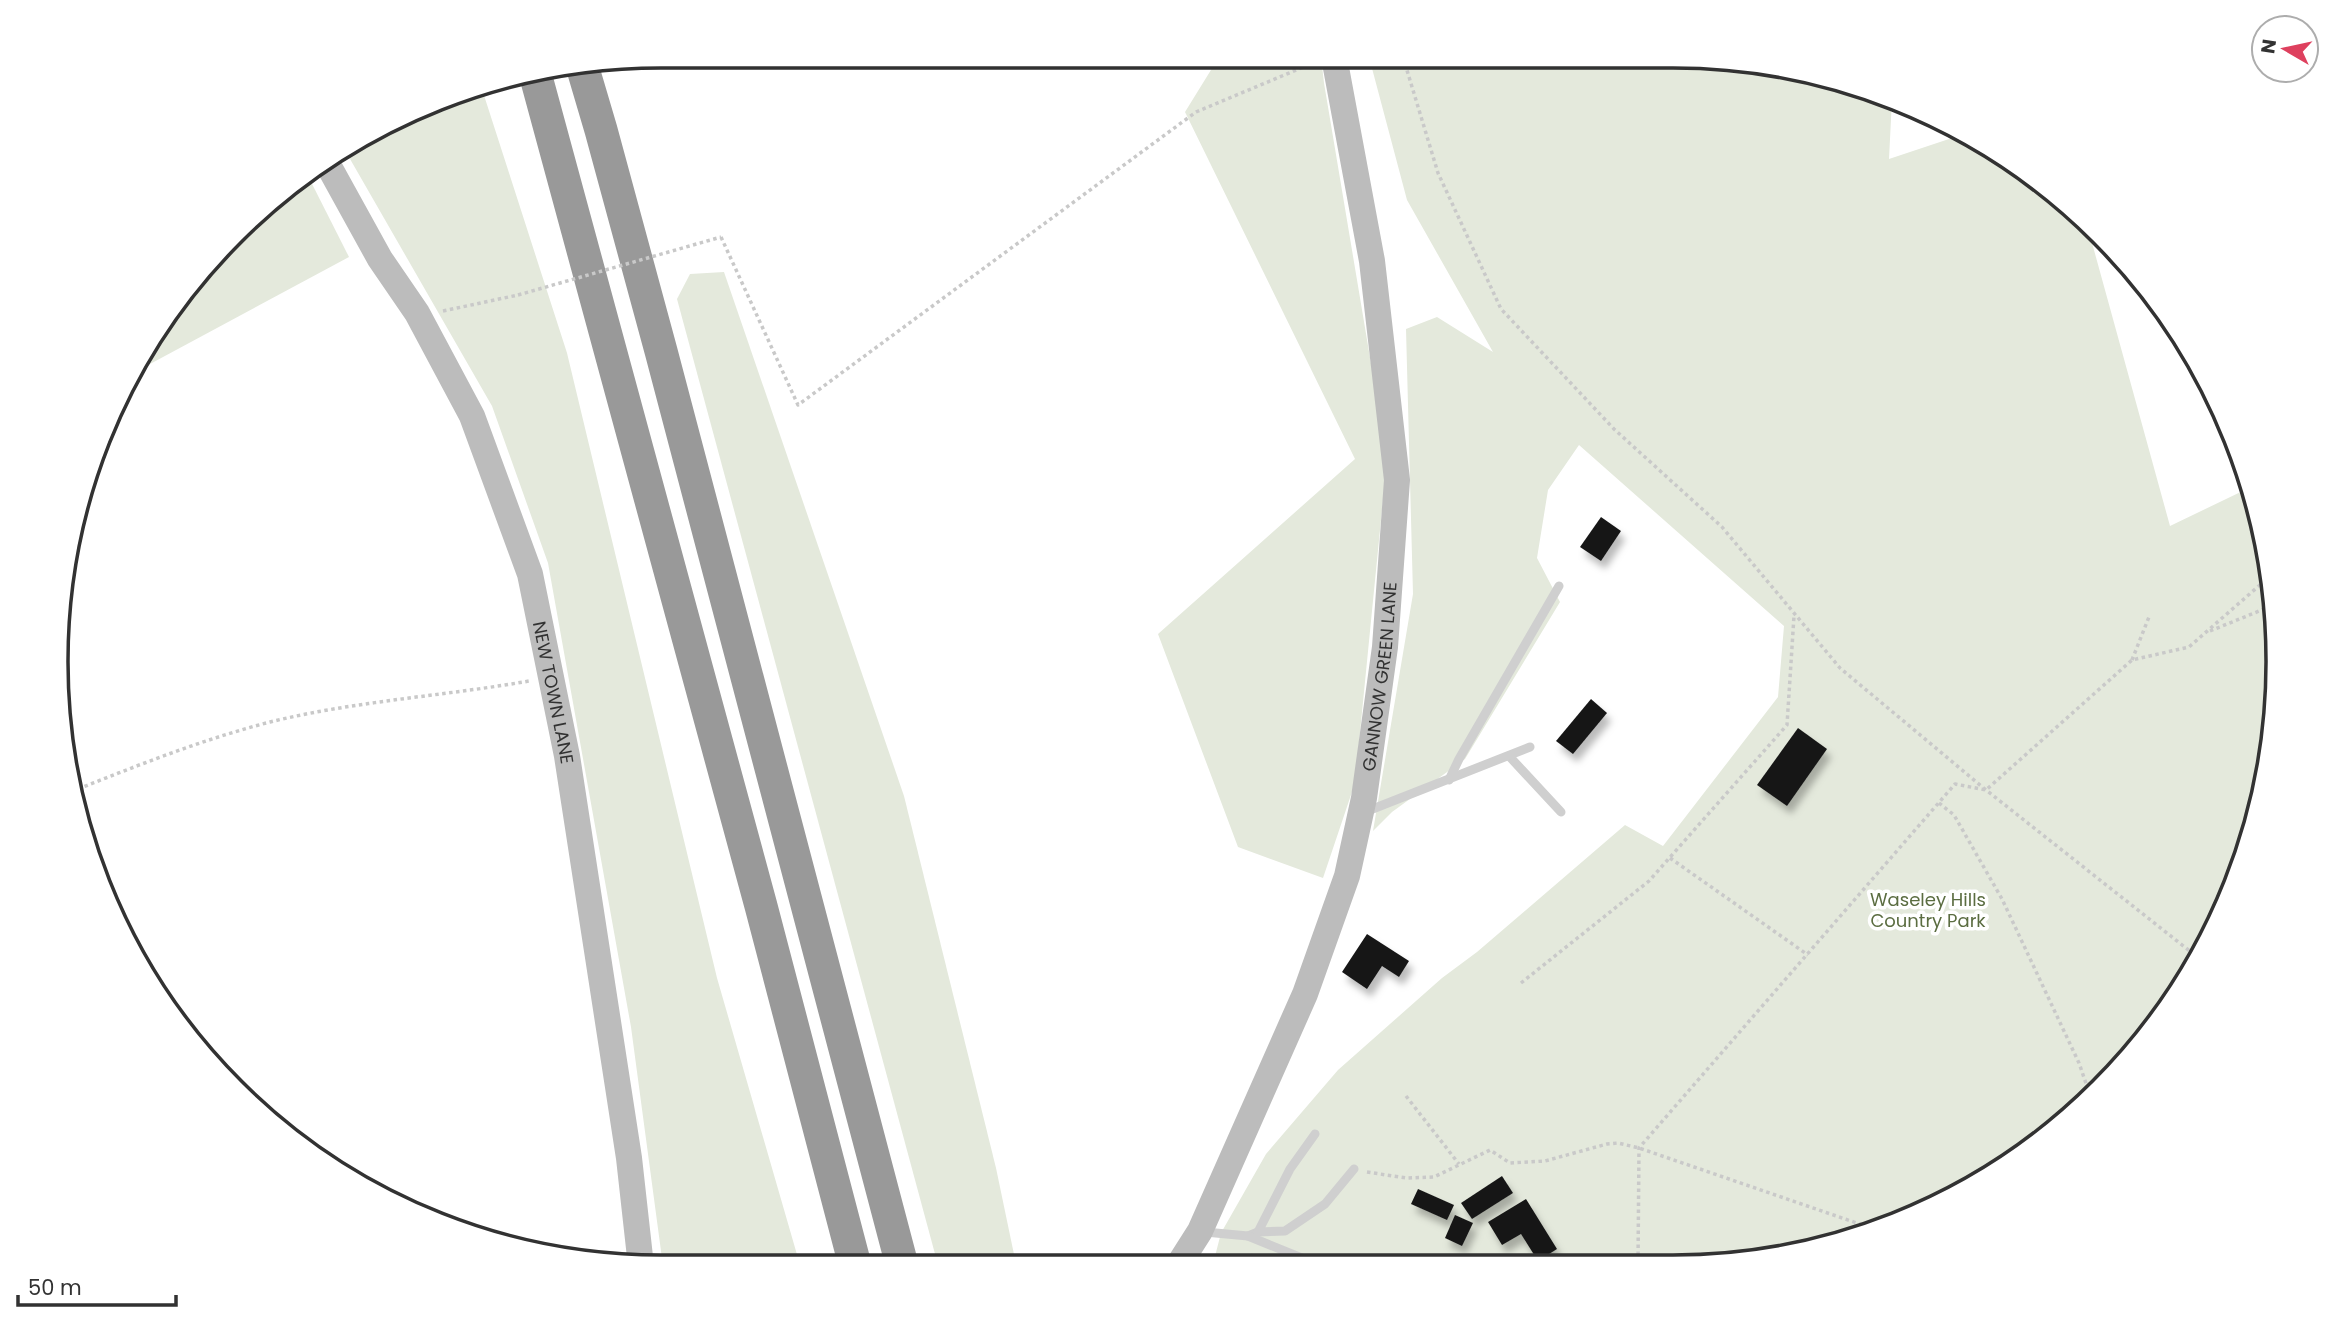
<svg xmlns="http://www.w3.org/2000/svg" width="2334" height="1323" font-family="Poppins,sans-serif">
<style>
.green{fill:#e4e9dc}
.building{fill:#191919;filter:url(#shadow)}
.lines{fill:none;stroke-linecap:round;stroke-linejoin:round}
.path{stroke:#c9c9c9;stroke-width:3.5;stroke-dasharray:3.5 3.5;stroke-linecap:butt}
.lane{stroke:#cfcfcf;stroke-width:9}
.secondary{stroke:#bcbcbc;stroke-width:26}
.highway{stroke:#999;stroke-width:33}
.path-bridge{stroke:#c9c9c9;stroke-width:3.5;stroke-dasharray:3.5 3.5;stroke-linecap:butt}
.labels{text-anchor:middle;dominant-baseline:central;stroke-width:7;stroke-linejoin:round;paint-order:stroke}
.street-label{font-size:18px;fill:#323232;stroke:#fff}
.park-label{font-size:18px;fill:#5b6d41;stroke:#fff}
.rim{fill:none;stroke:#323232;stroke-width:3.5}
</style>
<defs>
<filter id="shadow"><feDropShadow dx="4.5" dy="8" stdDeviation="3.5" flood-color="#0004"/></filter>
</defs>
<rect width="100%" height="100%" fill="#fff"/>
<!-- green -->
<g class="green">
<path d="M1219 57H1321L1324 83 1387 459 1355 783 1323 878 1238 847 1158 634 1355 459 1185 112Z"/>
<path d="M1369 57H1712L1867 88 1892 99 1889 159 1967 133 1976 137 2072 207 2086 221 2170 526 2251 487 2257 505 2277 622 2273 741 2246 857 2197 965 2101 1089 2009 1165 1868 1235 1751 1262 1213 1264 1221 1233 1266 1154 1338 1070 1442 978 1477 952 1625 825 1663 846 1778 697 1784 626 1579 445 1548 490 1537 558 1560 602 1465 759 1392 812 1373 831 1413 594 1406 329 1437 317 1493 352 1407 200Z"/>
<path d="M481 86 567 353 717 978 800 1265 663 1266 631 1027 548 563 492 406 346 152 467 88Z"/>
<path d="M307 174 349 257 137 371 158 325 293 181Z"/>
<path d="M724 272 904 796 996 1168 1016 1264 938 1265 677 299 690 274Z"/>
</g>
<!-- building -->
<g class="building">
<path d="M1601 517 1621 531 1601 561 1580 547Z"/>
<path d="M1591 699 1607 713 1573 754 1556 741Z"/>
<path d="M1798 728 1827 749 1787 806 1757 785Z"/>
<path d="M1367 934 1409 961 1399 977 1382 966 1367 989 1342 972Z"/>
<path d="M1502 1176 1513 1193 1472 1219 1461 1203Z"/>
<path d="M1418 1189 1454 1205 1447 1220 1411 1204Z"/>
<path d="M1526 1199 1557 1249 1538 1261 1521 1234 1502 1245 1488 1222Z"/>
<path d="M1455 1215 1473 1223 1462 1246 1445 1238Z"/>
</g>
<g class="lines">
<!-- path -->
<g class="path">
<path d="M1403 57 1438 173 1501 309 1614 429 1722 527 1840 668 1986 790 2191 952 2195 966"/>
<path d="M721 237 798 405 1196 112 1313 63"/>
<path d="M443 311 518 295"/>
<path d="M2210 631 2274 605"/>
<path d="M2132 660 2149 617"/>
<path d="M78 789C141 764 204 739 270 722 355 701 444 696 529 681"/>
<path d="M1939 803 1954 815 2002 899 2079 1063 2091 1098"/>
<path d="M1670 858 1808 955"/>
<path d="M2191 952 2208 940"/>
<path d="M1521 983 1649 881 1787 725 1794 616"/>
<path d="M1406 1096 1459 1164"/>
<path d="M1367 1172 1406 1178 1434 1177 1490 1150 1510 1163 1545 1161 1607 1144 1618 1143 1639 1148 1877 1230"/>
<path d="M1638 1262 1639 1148 1955 784 1986 790 2132 660 2189 647 2269 577"/>
<path d="M1240 1264 1253 1255"/>
</g>
<!-- lane -->
<g class="lane">
<path d="M1509 756 1561 812"/>
<path d="M1449 780 1459 759 1559 586"/>
<path d="M1365 812 1530 747"/>
<path d="M1205 1232 1248 1236 1258 1232 1285 1231 1325 1204 1354 1169"/>
<path d="M1258 1232 1290 1169 1315 1134"/>
<path d="M1248 1236 1314 1263"/>
</g>
<!-- secondary -->
<g class="secondary">
<path id="s1" d="M327 163 380 259 417 313 472 416 530 574 567 756 629 1158 641 1266"/>
<path id="s2" d="M1179 1264 1200 1231 1305 994 1347 876 1364 798 1385 647 1397 480 1372 261 1334 57"/>
</g>
<!-- highway -->
<g class="highway">
<path d="M583 69 601 130 661 351 902 1265"/>
<path d="M536 77 761 906 855 1265"/>
</g>
<!-- path-bridge -->
<path class="path-bridge" d="M518 295 721 237"/>
</g>
<g class="labels">
<!-- street labels -->
<g class="street-label">
<text stroke="none"><textPath href="#s2" startOffset="626">GANNOW GREEN LANE</textPath></text>
<text stroke="none"><textPath href="#s1" startOffset="581">NEW TOWN LANE</textPath></text>
</g>
<!-- park labels -->
<g class="park-label">
<text x="1928" y="899">Waseley Hills<tspan x="1928" dy="21">Country Park</tspan></text>
</g>
</g>
<!-- crop -->
<path d="M0 0H2334V1323H0ZM661 68H1673A593 593 0 0 1 2266 661V662A593 593 0 0 1 1673 1255H661A593 593 0 0 1 68 662V661A593 593 0 0 1 661 68Z" fill="#fff" fill-rule="evenodd"/>
<path class="rim" d="M661 68H1673A593 593 0 0 1 2266 661V662A593 593 0 0 1 1673 1255H661A593 593 0 0 1 68 662V661A593 593 0 0 1 661 68Z"/>
<!-- north arrow -->
<g transform="translate(2285 49) rotate(279)"><circle r="33" fill="#ffffff" stroke="#adadad" stroke-width="2"/>
<path d="M0-5L12 26L0 18L-12 26Z" fill="#de405e"/>
<text y="-10" font-size="19" font-weight="bold" text-anchor="middle" fill="#323232">N</text>
</g>
<!-- scale -->
<path d="M18 1295v10h158v-10" fill="none" stroke="#323232" stroke-width="3.5"/>
<text x="28" y="1295" font-size="21" fill="#323232" stroke="#ffffff" stroke-width="5" paint-order="stroke">50 m</text>
</svg>
